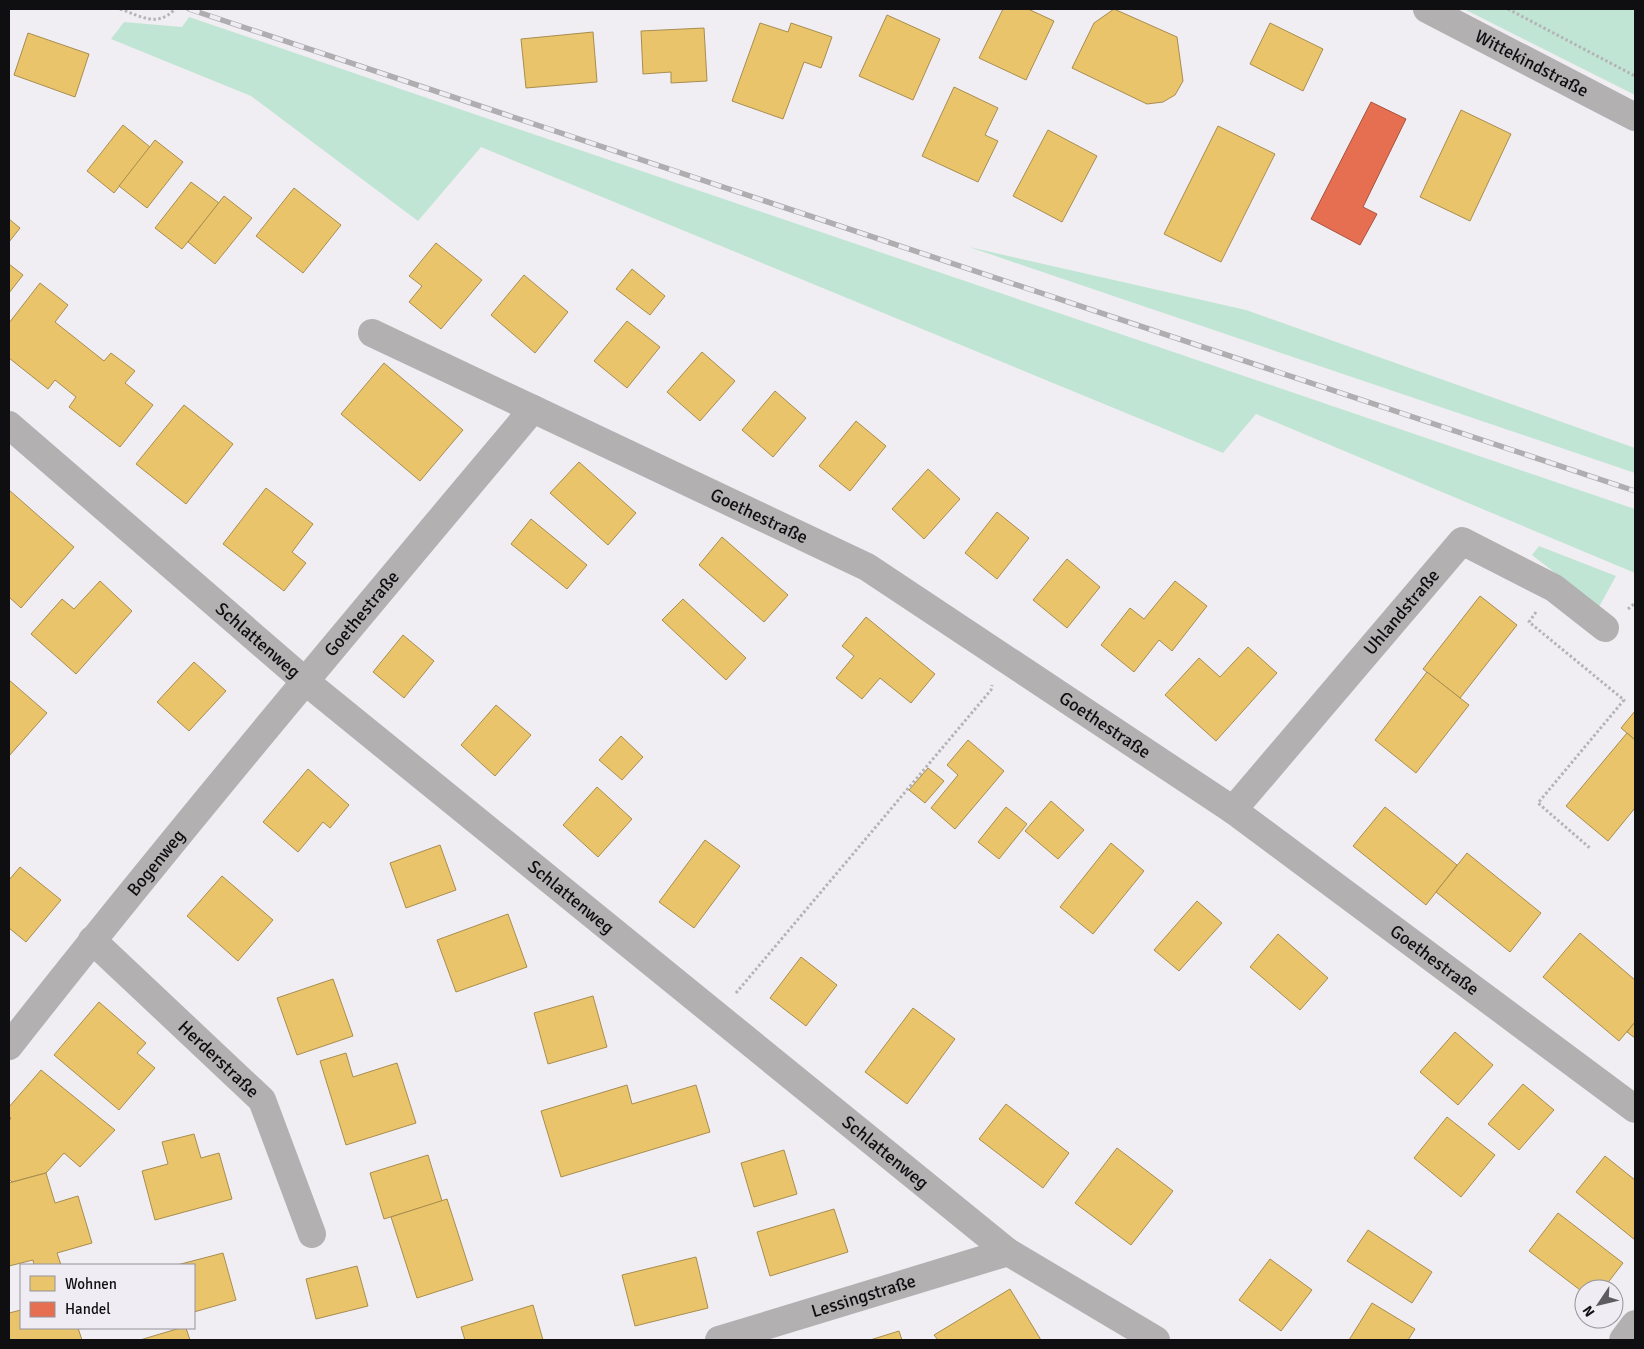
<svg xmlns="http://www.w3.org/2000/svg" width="1644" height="1349" font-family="Signika,sans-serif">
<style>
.green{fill:#c1e5d4}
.homes{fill:#e9c46a;stroke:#a88d4f}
.shops{fill:#e76f51;stroke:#a6523e}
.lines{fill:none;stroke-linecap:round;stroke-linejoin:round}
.path{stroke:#b4b3b6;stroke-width:3;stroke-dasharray:2.5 2.5;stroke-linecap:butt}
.minor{stroke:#b2b0b1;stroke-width:28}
.rail-casing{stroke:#afadaf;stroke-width:5.5}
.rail{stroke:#efecf4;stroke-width:4;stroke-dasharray:11;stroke-linecap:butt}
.labels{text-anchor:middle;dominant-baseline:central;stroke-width:5;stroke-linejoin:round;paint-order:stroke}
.street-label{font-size:18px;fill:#0f0e11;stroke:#efecf4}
</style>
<rect width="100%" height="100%" fill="#f0eef2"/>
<!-- green -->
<g class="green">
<path d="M1464 9H1635V95Z"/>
<path d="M189 17 1635 509V573L1256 414 1223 453 481 147 418 221 251 96 111 39 124 22 182 27Z"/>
<path d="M969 247 1246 310 1635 448V473Z"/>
<path d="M1539 546 1616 576 1599 607 1532 555Z"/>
</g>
<!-- homes -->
<g class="homes">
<path d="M1003 9H1028L1054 21 1026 80 979 58Z"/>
<path d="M1114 9 1177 37 1183 81 1175 95 1163 102 1147 104 1072 68 1094 23Z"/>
<path d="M887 15 940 39 913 100 859 76Z"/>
<path d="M760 23 788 32 791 23 832 37 821 68 804 62 783 119 732 101Z"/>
<path d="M1270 23 1323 49 1303 91 1250 64Z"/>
<path d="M704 28 707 81 671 83V72L643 74 641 31Z"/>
<path d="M593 32 597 82 526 88 521 39Z"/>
<path d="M28 33 89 54 75 97 14 75Z"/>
<path d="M954 87 998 108 985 135 998 141 978 182 922 156Z"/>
<path d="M1461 110 1511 134 1470 221 1420 197Z"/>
<path d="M123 125 150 147 114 193 87 171Z"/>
<path d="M1218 126 1275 154 1221 262 1164 234Z"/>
<path d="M1048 130 1097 156 1062 222 1013 196Z"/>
<path d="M155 140 183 162 147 208 119 186Z"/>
<path d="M191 182 219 203 182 249 155 228Z"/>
<path d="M294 188 341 225 303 273 256 236Z"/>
<path d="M224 196 252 218 215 264 188 242Z"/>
<path d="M9 219 20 228 9 242Z"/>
<path d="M436 243 482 280 441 329 409 302 422 286 409 276Z"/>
<path d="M9 264 23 275 9 293Z"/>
<path d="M632 269 665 296 650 315 616 289Z"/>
<path d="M524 275 568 312 535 353 491 315Z"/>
<path d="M40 283 68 305 55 322 104 361 111 353 135 371 125 383 153 405 120 447 69 407 76 397 55 380 48 389 9 358V323Z"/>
<path d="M627 321 660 347 627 388 594 361Z"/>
<path d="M702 352 735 381 700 421 667 392Z"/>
<path d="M384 363 463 430 420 481 341 414Z"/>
<path d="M775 391 806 418 773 457 742 430Z"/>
<path d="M184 405 233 444 186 504 136 464Z"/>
<path d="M856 421 886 446 850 491 819 466Z"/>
<path d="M579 462 636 513 608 545 550 493Z"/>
<path d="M928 469 960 499 924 539 892 509Z"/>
<path d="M266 488 313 524 292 552 306 563 284 591 223 544Z"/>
<path d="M9 490 74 547 21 608 9 597Z"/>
<path d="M997 512 1029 538 997 579 965 553Z"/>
<path d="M531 519 587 565 567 589 511 544Z"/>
<path d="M722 537 788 595 764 622 699 565Z"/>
<path d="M1067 559 1100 587 1067 628 1033 600Z"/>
<path d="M100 581 132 611 76 674 31 634 62 599 74 609Z"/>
<path d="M1175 581 1207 606 1172 651 1159 640 1134 672 1101 645 1130 608 1144 619Z"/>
<path d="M1480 596 1517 625 1460 698 1423 669Z"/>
<path d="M683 599 746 658 726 680 662 620Z"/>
<path d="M866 617 935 674 911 703 880 678 862 699 836 678 854 656 842 646Z"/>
<path d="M403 635 434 661 404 698 373 672Z"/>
<path d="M1248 647 1277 673 1216 741 1165 695 1199 658 1220 677Z"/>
<path d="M194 662 226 691 189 731 157 702Z"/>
<path d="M1427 672 1469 705 1416 773 1375 740Z"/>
<path d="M9 680 47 713 9 756Z"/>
<path d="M496 705 531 735 495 776 461 745Z"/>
<path d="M1635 711V740L1621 728Z"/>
<path d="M1627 733 1635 740V808L1608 841 1566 806Z"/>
<path d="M621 736 643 757 622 780 599 760Z"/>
<path d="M968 740 1004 771 955 829 931 808 958 775 947 765Z"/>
<path d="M928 768 944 781 925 803 909 790Z"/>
<path d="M308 769 349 805 330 828 323 822 298 852 263 822Z"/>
<path d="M597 787 632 819 598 857 563 825Z"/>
<path d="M1051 801 1084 830 1058 859 1025 831Z"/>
<path d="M1006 807 1027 824 999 859 978 842Z"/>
<path d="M1385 807 1457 865 1426 905 1353 846Z"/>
<path d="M705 840 740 866 694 928 659 902Z"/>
<path d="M1111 843 1144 871 1093 934 1060 907Z"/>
<path d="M440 845 456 890 406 908 390 863Z"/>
<path d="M1467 853 1541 913 1510 952 1436 892Z"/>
<path d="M20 867 61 900 26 942 9 928V880Z"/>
<path d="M222 876 273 920 238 961 187 916Z"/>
<path d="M1197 901 1222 923 1179 971 1154 950Z"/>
<path d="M508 914 527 967 456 992 437 940Z"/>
<path d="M1580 933 1635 980V1022L1619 1041 1543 977Z"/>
<path d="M1278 934 1328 978 1300 1010 1250 967Z"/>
<path d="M801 957 837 985 806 1026 770 998Z"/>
<path d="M333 979 353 1036 297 1055 277 998Z"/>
<path d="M593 996 607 1047 548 1064 534 1013Z"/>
<path d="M99 1002 146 1043 137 1053 155 1068 119 1110 54 1055Z"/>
<path d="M913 1008 955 1039 907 1104 865 1072Z"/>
<path d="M1635 1022V1038L1627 1032Z"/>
<path d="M1455 1032 1493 1065 1458 1105 1420 1072Z"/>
<path d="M346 1053 353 1077 397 1063 416 1123 346 1145 320 1061Z"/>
<path d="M41 1070 115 1130 80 1167 64 1153 46 1173 12 1182 9 1179V1121L11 1118 9 1116V1107Z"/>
<path d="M1523 1084 1554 1110 1519 1150 1488 1124Z"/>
<path d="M627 1085 632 1104 696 1085 710 1132 561 1177 541 1111Z"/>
<path d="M1006 1104 1069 1153 1043 1188 979 1139Z"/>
<path d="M1447 1117 1495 1155 1461 1197 1414 1158Z"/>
<path d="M194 1134 201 1158 219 1153 232 1199 155 1220 142 1171 168 1164 162 1142Z"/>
<path d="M1117 1148 1173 1191 1131 1245 1075 1203Z"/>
<path d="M784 1150 797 1194 754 1207 741 1163Z"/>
<path d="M428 1155 442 1201 384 1219 370 1173Z"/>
<path d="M1605 1156 1635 1180V1240L1576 1192Z"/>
<path d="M46 1173 55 1203 78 1196 92 1243 57 1253 61 1265H34L33 1260 9 1266V1183Z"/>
<path d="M447 1199 473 1280 417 1298 391 1217Z"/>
<path d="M834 1209 848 1252 770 1276 757 1232Z"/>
<path d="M1558 1213 1623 1263 1603 1289H1584V1293L1529 1251Z"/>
<path d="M1368 1230 1432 1272 1412 1303 1347 1261Z"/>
<path d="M223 1253 236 1300 194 1312V1265H177Z"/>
<path d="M696 1257 708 1308 635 1326 622 1275Z"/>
<path d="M1270 1259 1312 1290 1281 1331 1239 1300Z"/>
<path d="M357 1266 368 1306 316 1319 306 1279Z"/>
<path d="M1010 1289 1041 1340H938L934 1335Z"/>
<path d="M1372 1303 1415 1329 1408 1340H1349Z"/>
<path d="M533 1305 543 1340H465L461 1327Z"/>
<path d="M21 1310V1328H78L82 1340H9V1313Z"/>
<path d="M180 1328H186L190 1340H140Z"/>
<path d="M899 1331 902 1340H870Z"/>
</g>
<!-- shops -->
<path class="shops" d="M1371 102 1406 119 1363 207 1377 214 1360 245 1311 219Z"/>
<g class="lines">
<!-- path -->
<g class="path">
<path d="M120 9C141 16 157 28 175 9"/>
<path d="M1508 9 1635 76"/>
<path d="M1628 609 1635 603"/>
<path d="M1536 612 1529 622 1624 700 1538 803 1591 849"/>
<path d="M736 993 991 690 992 685"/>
</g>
<!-- minor -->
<g class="minor">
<path id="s1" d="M1427 9 1635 117"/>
<path d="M372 333 533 409"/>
<path id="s2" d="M9 425 305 681 1008 1252 1156 1340"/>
<path id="s3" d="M1233 810 1462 541 1554 588 1605 628"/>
<path id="s4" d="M92 940 262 1100 312 1234"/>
<path id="s5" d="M9 1046C179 830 356 620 533 409L867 567 1233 810 1635 1109"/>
<path id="s6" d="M719 1340 1008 1252"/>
<path d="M1623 1340 1635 1324"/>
</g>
<defs>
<path id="rail" d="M189 9 1635 491"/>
</defs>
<!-- rail casing -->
<use href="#rail" class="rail-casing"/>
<!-- rail -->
<use href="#rail" class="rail"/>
</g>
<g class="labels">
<!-- street labels -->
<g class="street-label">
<text stroke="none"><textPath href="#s1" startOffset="118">Wittekindstraße</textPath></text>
<text stroke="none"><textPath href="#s5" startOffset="1075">Goethestraße</textPath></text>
<text stroke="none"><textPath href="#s3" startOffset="260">Uhlandstraße</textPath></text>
<text stroke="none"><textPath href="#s5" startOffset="558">Goethestraße</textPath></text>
<text stroke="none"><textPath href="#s2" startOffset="329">Schlattenweg</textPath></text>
<text stroke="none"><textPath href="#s5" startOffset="1480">Goethestraße</textPath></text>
<text stroke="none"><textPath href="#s5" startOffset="235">Bogenweg</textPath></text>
<text stroke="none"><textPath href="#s2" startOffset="734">Schlattenweg</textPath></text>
<text stroke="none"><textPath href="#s5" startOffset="1885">Goethestraße</textPath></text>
<text stroke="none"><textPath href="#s4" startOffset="174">Herderstraße</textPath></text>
<text stroke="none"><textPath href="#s2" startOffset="1139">Schlattenweg</textPath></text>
<text stroke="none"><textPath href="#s6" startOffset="151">Lessingstraße</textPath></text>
</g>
</g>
<!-- border -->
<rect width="1644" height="1349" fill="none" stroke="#0f0e11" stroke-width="20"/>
<!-- legend -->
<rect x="20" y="1264" width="175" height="65" fill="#efecf4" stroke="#959399"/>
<rect x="30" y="1276" width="25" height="15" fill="#e9c46a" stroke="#959399"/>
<text x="65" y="1289" font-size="15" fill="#0f0e11">Wohnen</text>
<rect x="30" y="1302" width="25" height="15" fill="#e76f51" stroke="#959399"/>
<text x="65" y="1314" font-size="15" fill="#0f0e11">Handel</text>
<!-- north arrow -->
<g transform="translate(1599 1304) rotate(235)"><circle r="24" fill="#efecf4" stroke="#959399"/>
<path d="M0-4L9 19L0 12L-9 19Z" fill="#5e5c60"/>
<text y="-8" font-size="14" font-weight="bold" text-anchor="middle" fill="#0f0e11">N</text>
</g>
</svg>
